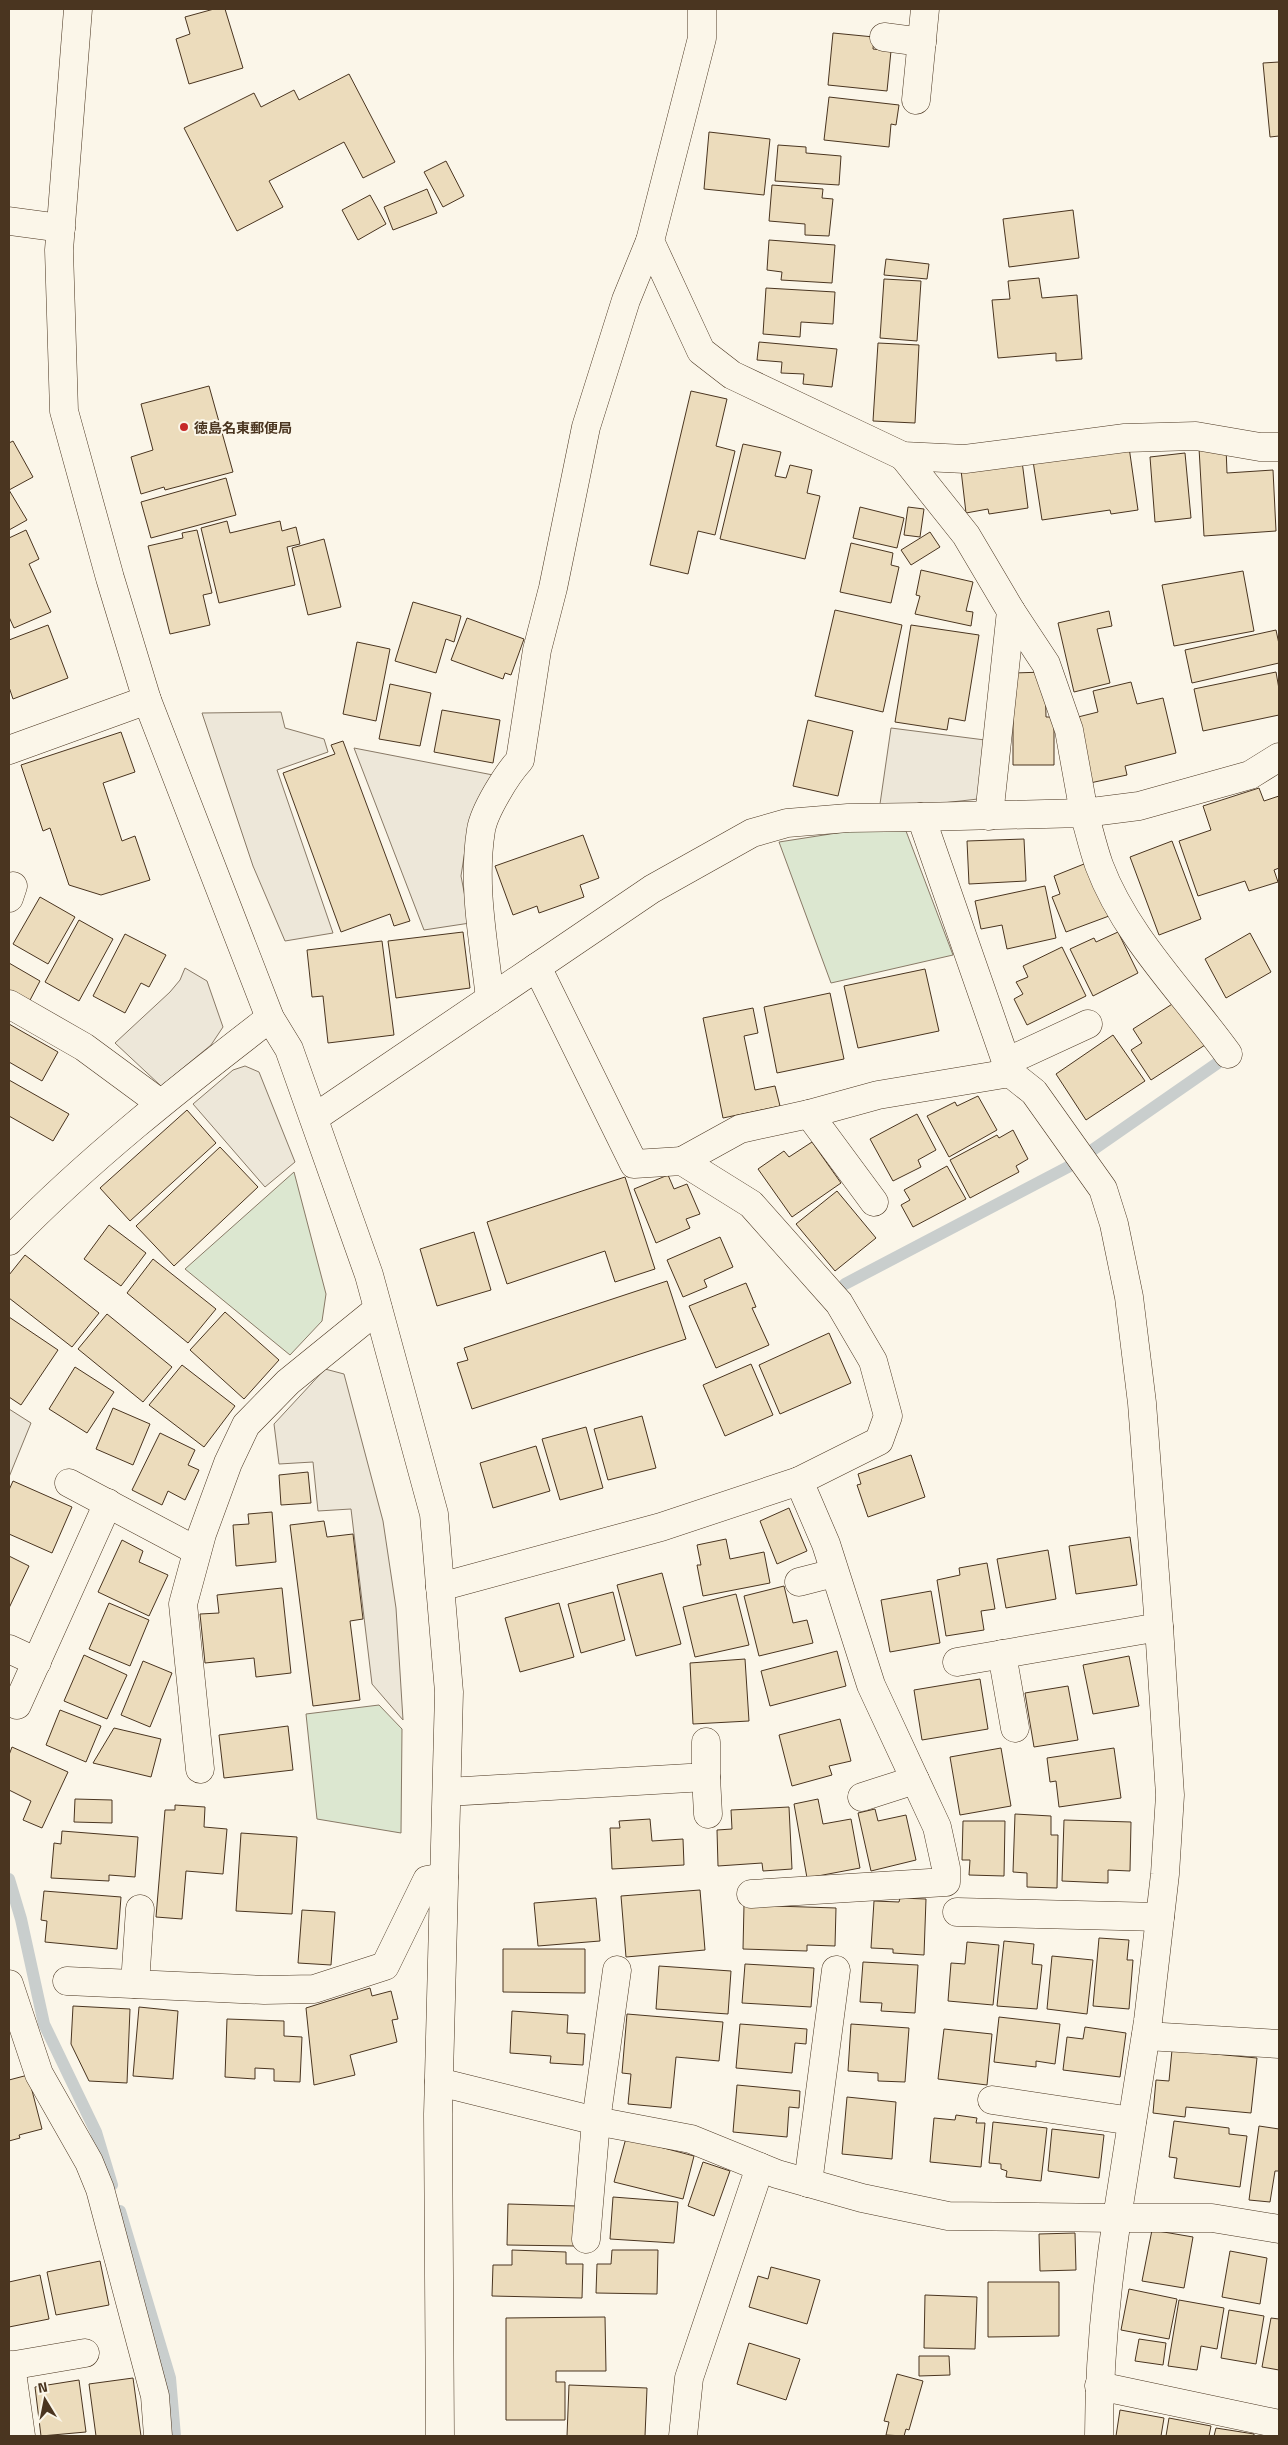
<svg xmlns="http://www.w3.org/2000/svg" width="1288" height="2445" font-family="'Titillium Web','Noto Sans JP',sans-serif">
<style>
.green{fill:#dce7d0;stroke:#887966}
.parking{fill:#ede7d9;stroke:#887966}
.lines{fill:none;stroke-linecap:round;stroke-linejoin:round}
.stream{stroke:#c9cecd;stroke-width:12}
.building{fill:#ecdcbc;stroke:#4a3520}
.street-casing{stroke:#4a3520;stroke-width:29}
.secondary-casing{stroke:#4a3520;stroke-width:29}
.street{stroke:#fbf6e9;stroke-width:28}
.secondary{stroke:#fbf6e9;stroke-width:28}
.poi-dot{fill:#c62828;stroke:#fbf6e9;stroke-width:2}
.labels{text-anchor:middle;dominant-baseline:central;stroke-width:4;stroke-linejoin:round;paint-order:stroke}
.poi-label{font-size:14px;font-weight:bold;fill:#4a3520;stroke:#fbf6e9;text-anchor:start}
</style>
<rect width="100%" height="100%" fill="#fbf6e9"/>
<!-- green -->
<g class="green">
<path d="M869 828 906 831 953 955 831 983 779 842Z"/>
<path d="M294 1172 326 1294 322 1321 290 1355 185 1269Z"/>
<path d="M379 1705 402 1729 401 1833 317 1819 306 1714Z"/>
</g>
<!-- parking -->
<g class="parking">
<path d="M281 712 285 728 324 739 328 752 277 770 333 933 285 941 253 866 202 713Z"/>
<path d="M891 728 985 740 978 799 916 806 880 804Z"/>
<path d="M354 748 493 775 470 818 461 876 470 923 424 930Z"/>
<path d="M185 968 207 981 223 1027 211 1045 161 1086 115 1043 170 992 180 980Z"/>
<path d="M245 1066 259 1072 295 1162 265 1187 193 1104 233 1070Z"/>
<path d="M325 1369 344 1374 383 1521 396 1608 403 1720 372 1684 351 1509 318 1511 313 1462 279 1464 274 1424Z"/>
<path d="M9 1409 31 1423 9 1477Z"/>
</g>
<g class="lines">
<!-- stream -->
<g class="stream">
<path d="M845 1284 1068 1167 1222 1060"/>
<path d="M9 1879 21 1919 44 2024 96 2132 112 2185"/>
<path d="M120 2211 170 2378 175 2436"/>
</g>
</g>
<!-- building -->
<g class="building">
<path d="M214 9H225L243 68 189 84 176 39 190 34 185 17Z"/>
<path d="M833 33 874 37 873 49 891 51 887 91 828 85Z"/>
<path d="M1279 62V136L1270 137 1263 63Z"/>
<path d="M349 74 395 162 363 178 344 142 269 181 283 207 237 231 184 128 254 93 261 107 294 90 299 100Z"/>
<path d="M829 97 899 105 896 125 891 124 889 147 824 140Z"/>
<path d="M709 132 770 139 764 195 704 189Z"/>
<path d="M778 145 806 147V153L841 156 839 185 775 181Z"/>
<path d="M446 161 464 196 443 207 424 172Z"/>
<path d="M772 185 823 189 822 198 833 199 829 236 805 235V224L769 221Z"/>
<path d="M427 189 437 213 393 230 384 207Z"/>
<path d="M370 195 386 224 358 240 342 210Z"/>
<path d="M1073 210 1079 258 1009 267 1003 219Z"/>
<path d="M769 240 835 245 832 283 781 280 782 272 767 270Z"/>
<path d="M886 259 929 264 927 279 884 275Z"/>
<path d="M1039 278 1042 298 1077 295 1082 359 1056 361V353L998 358 992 300 1010 299 1008 281Z"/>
<path d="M884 279 921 281 917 341 880 338Z"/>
<path d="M766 288 835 292 833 324 801 322 800 337 763 334Z"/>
<path d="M759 342 837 349 832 387 803 384 804 374 781 373 782 362 757 360Z"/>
<path d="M878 343 919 345 915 423 873 421Z"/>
<path d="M209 386 233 472 165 490 164 487 141 494 131 457 153 450 141 404Z"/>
<path d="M691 391 727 399 716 446 735 451 715 535 698 531 688 574 650 565Z"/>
<path d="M13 441 33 477 9 490 27 520 9 530V443Z"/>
<path d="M743 444 781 452 775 476 786 478 790 465 812 470 807 493 820 496 805 559 720 539Z"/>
<path d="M1129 447 1138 510 1111 514 1110 510 1042 520 1033 461Z"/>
<path d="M1226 447 1227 473 1273 470 1276 531 1204 536 1199 448Z"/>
<path d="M1185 453 1191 518 1155 522 1150 457Z"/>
<path d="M1022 461 1028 508 989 514 988 509 966 513 961 470Z"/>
<path d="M226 478 236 515 151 538 141 502Z"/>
<path d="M860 507 904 518 897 548 853 538Z"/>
<path d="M908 507 924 509 920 537 904 535Z"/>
<path d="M227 521 230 533 280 521 282 531 296 527 300 544 287 547 295 585 219 603 201 528Z"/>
<path d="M26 530 39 559 29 564 51 612 14 628 9 617V538Z"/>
<path d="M197 530 212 593 203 595 210 625 170 634 148 546 183 538 182 533Z"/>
<path d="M930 532 940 547 911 565 901 550Z"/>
<path d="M324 539 341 607 308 615 292 548Z"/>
<path d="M851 543 893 553 891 565 899 567 891 603 840 592Z"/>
<path d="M921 570 973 582 966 611 973 612 971 626 915 614 920 596 916 595Z"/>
<path d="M1243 571 1254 631 1174 646 1162 585Z"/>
<path d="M413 602 461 616 454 642 446 639 436 673 395 661Z"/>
<path d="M835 610 902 625 883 712 815 696Z"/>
<path d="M1109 611 1112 626 1097 629 1110 683 1074 692 1058 623Z"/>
<path d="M467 618 524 639 511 675 505 673 503 679 451 660Z"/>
<path d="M48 625 68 678 13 699 9 687V640Z"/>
<path d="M911 625 979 635 965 721 949 718 947 730 895 722Z"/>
<path d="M1276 630 1279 644V663L1192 683 1185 650Z"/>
<path d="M357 642 390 649 376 721 343 714Z"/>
<path d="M1045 672 1046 717H1054V765H1013V673Z"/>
<path d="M1276 672 1279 689V715L1203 731 1194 689Z"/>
<path d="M1131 682 1137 704 1163 698 1176 753 1125 766 1127 775 1090 783 1074 718 1098 712 1093 691Z"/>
<path d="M390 684 431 693 420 746 379 739Z"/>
<path d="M442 710 500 720 493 763 434 752Z"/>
<path d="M808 720 853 731 838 796 793 786Z"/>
<path d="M121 732 135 772 103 783 122 841 135 836 150 880 101 895 69 885 50 828 43 831 21 765Z"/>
<path d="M343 741 410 921 394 926 390 914 341 932 283 773 335 754 331 745Z"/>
<path d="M1259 788 1264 801 1279 796V868L1274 870 1278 882 1249 891 1245 881 1198 896 1179 841 1211 830 1203 806Z"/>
<path d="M583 835 599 878 580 885 584 897 539 913 537 906 513 915 495 866Z"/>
<path d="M1024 839 1026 881 969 884 967 841Z"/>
<path d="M1172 841 1201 919 1159 935 1130 857Z"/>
<path d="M1089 862 1109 916 1066 932 1052 897 1060 894 1054 876Z"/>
<path d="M1045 886 1056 938 1007 949 1002 925 981 929 975 901Z"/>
<path d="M40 897 75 917 48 964 13 944Z"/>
<path d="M79 920 113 939 79 1001 45 982Z"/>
<path d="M463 932 470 988 396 998 388 941Z"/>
<path d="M1118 932 1138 973 1093 996 1070 949 1094 938 1096 942Z"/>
<path d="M1250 933 1271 972 1226 998 1205 959Z"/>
<path d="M125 934 166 955 149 987 141 983 125 1013 93 996Z"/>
<path d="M382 941 394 1035 328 1043 323 996 312 997 307 950Z"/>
<path d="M1062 947 1086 996 1027 1025 1014 999 1023 994 1016 982 1028 977 1023 966Z"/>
<path d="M9 963 40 981 29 1002 9 990Z"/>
<path d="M925 969 939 1031 858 1048 844 986Z"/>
<path d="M830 993 844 1059 777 1073 764 1007Z"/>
<path d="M1177 1001 1205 1045 1151 1080 1131 1050 1142 1043 1133 1029Z"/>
<path d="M753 1008 758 1033 744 1036 755 1090 775 1086 780 1106 723 1118 703 1018Z"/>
<path d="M9 1024 58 1052 42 1081 9 1062Z"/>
<path d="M1113 1035 1145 1081 1086 1120 1056 1074Z"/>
<path d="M9 1080 69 1114 53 1141 9 1116Z"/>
<path d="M978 1096 997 1130 949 1157 927 1116 955 1102 957 1106Z"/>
<path d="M187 1110 216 1143 130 1221 100 1188Z"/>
<path d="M917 1114 936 1150 918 1160 921 1167 893 1181 870 1139Z"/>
<path d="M1013 1130 1028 1159 1016 1166 1019 1172 970 1198 950 1160 997 1135 999 1138Z"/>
<path d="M812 1142 841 1183 792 1217 758 1169 784 1151 789 1157Z"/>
<path d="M220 1147 258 1187 174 1266 136 1226Z"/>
<path d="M947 1166 966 1199 913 1227 901 1205 910 1200 904 1190Z"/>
<path d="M668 1175 674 1189 687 1184 700 1214 686 1219 690 1228 656 1243 634 1189Z"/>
<path d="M625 1177 655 1269 615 1282 605 1251 507 1284 487 1222Z"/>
<path d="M837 1191 876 1238 835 1271 796 1224Z"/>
<path d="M109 1225 146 1253 121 1286 84 1259Z"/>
<path d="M474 1232 491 1290 437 1306 420 1249Z"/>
<path d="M720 1237 733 1267 704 1280 707 1287 683 1297 667 1260Z"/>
<path d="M25 1255 99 1313 72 1347 9 1298V1275Z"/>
<path d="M153 1259 216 1309 188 1343 127 1293Z"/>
<path d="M667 1281 686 1339 472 1409 457 1363 468 1360 464 1348Z"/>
<path d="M746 1283 756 1307 752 1308 769 1345 716 1368 689 1306Z"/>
<path d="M225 1312 279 1360 244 1399 190 1350Z"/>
<path d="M107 1314 172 1367 143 1402 78 1349Z"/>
<path d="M9 1317 58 1350 21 1405 9 1397Z"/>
<path d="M829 1333 851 1383 780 1414 759 1365Z"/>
<path d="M751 1364 773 1415 725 1436 703 1385Z"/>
<path d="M182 1365 235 1406 204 1447 149 1405Z"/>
<path d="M75 1367 114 1392 87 1433 49 1409Z"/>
<path d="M113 1408 150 1424 133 1465 96 1449Z"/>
<path d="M642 1416 656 1468 608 1480 594 1429Z"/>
<path d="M586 1427 603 1488 560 1500 542 1439Z"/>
<path d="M160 1433 195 1450 188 1465 199 1470 185 1500 168 1491 162 1505 132 1490Z"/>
<path d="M536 1446 550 1491 493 1508 480 1463Z"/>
<path d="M911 1455 925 1497 868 1517 857 1485 861 1484 858 1474Z"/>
<path d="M308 1472 311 1503 281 1505 279 1475Z"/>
<path d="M13 1481 72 1507 52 1553 9 1534V1490Z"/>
<path d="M789 1508 807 1551 777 1564 760 1521Z"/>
<path d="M272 1512 276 1562 236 1566 233 1525 249 1524 248 1514Z"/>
<path d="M324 1521 327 1537 353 1534 363 1619 350 1621 360 1700 313 1706 290 1525Z"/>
<path d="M1130 1537 1137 1585 1076 1594 1069 1546Z"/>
<path d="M726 1539 730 1559 764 1552 770 1583 703 1596 697 1565H701L697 1545Z"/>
<path d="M122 1540 143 1551 139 1562 168 1575 149 1616 98 1592Z"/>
<path d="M1048 1550 1056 1599 1006 1608 997 1559Z"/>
<path d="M9 1556 29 1566 9 1608Z"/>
<path d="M987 1563 995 1609 981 1611 984 1630 946 1636 937 1580 960 1575 959 1568Z"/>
<path d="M662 1573 681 1644 636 1656 617 1585Z"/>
<path d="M784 1586 793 1623 807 1620 813 1643 759 1656 744 1596Z"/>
<path d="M282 1588 291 1673 256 1677 254 1658 205 1663 200 1614 219 1613 217 1595Z"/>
<path d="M931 1591 940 1643 890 1652 881 1600Z"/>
<path d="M613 1592 625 1640 581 1653 568 1604Z"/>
<path d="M736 1594 749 1645 695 1657 683 1607Z"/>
<path d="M109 1603 149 1620 130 1666 89 1649Z"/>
<path d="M559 1603 574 1657 520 1672 505 1618Z"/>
<path d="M837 1651 846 1686 770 1706 761 1671Z"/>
<path d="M84 1655 127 1675 107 1719 64 1701Z"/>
<path d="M1129 1656 1139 1706 1093 1714 1083 1665Z"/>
<path d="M745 1659 749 1721 693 1724 690 1663Z"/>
<path d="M143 1661 172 1673 150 1727 121 1715Z"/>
<path d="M980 1679 988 1729 922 1740 914 1690Z"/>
<path d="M1068 1686 1078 1740 1034 1747 1025 1693Z"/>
<path d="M60 1710 101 1726 86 1762 46 1745Z"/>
<path d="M840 1719 851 1761 829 1766 832 1775 792 1786 779 1735Z"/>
<path d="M288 1726 293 1770 224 1778 219 1735Z"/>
<path d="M114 1728 161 1739 151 1777 93 1763Z"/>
<path d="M12 1747 68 1772 42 1828 23 1820 31 1801 9 1790V1755Z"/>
<path d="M1001 1748 1011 1806 960 1815 950 1757Z"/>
<path d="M1114 1748 1121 1798 1059 1807 1056 1781 1050 1782 1047 1758Z"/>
<path d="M75 1799 112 1800V1823L74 1822Z"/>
<path d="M818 1799 823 1824 851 1819 860 1868 807 1878 794 1804Z"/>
<path d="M175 1805 205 1807 204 1827 227 1829 223 1874 186 1871 182 1919 156 1917 165 1810H175Z"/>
<path d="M789 1807 792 1869 763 1871 762 1863 718 1866 717 1830 732 1829 731 1810Z"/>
<path d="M875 1809 878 1821 906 1815 916 1860 871 1871 858 1813Z"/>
<path d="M1015 1814 1051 1816V1835H1058L1057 1888 1027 1887V1873L1013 1872Z"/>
<path d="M650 1819 652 1841 683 1839 684 1865 612 1869 610 1828H620L619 1821Z"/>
<path d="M1064 1820 1131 1822 1130 1871 1108 1870V1883L1062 1881Z"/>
<path d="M963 1821H1005L1004 1876 969 1875 970 1860H962Z"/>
<path d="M62 1831 138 1837 135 1877 109 1875V1881L51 1878 54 1843 61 1844Z"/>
<path d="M241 1833 297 1837 292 1914 236 1911Z"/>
<path d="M700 1890 705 1950 626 1957 621 1896Z"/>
<path d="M44 1891 121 1897 117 1949 45 1942 47 1921 41 1920Z"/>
<path d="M596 1898 600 1941 538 1946 534 1903Z"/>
<path d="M900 1898 926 1899 924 1955 893 1953V1949L871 1948 874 1901 899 1902Z"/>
<path d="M744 1905 836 1908 835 1946 807 1945V1951L743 1949Z"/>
<path d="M302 1910 335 1912 331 1965 298 1963Z"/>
<path d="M1099 1938 1129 1940 1127 1960H1133L1129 2009 1093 2006Z"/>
<path d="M1004 1941 1034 1944 1032 1964 1042 1965 1037 2009 997 2006Z"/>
<path d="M967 1942 999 1945 993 2005 948 2001 951 1963 965 1964Z"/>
<path d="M503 1949H585V1993L503 1992Z"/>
<path d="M1052 1956 1093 1960 1087 2014 1047 2009Z"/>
<path d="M863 1962 918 1965 915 2013 881 2011 882 2003 860 2002Z"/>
<path d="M745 1964 814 1968 811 2007 742 2003Z"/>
<path d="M659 1966 731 1971 728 2014 656 2009Z"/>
<path d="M370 1988 372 1996 391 1991 398 2019 392 2020 397 2042 350 2055 355 2075 314 2085 306 2008Z"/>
<path d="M73 2006 130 2009 127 2083 89 2081 71 2044Z"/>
<path d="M139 2007 178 2011 173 2079 133 2076Z"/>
<path d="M512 2011 568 2015 567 2033 585 2034 583 2065 550 2063 551 2056 510 2053Z"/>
<path d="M627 2014 723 2022 719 2061 676 2057 671 2108 628 2104 631 2074 622 2073Z"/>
<path d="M999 2017 1060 2024 1055 2064 1036 2061V2067L994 2062Z"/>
<path d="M227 2019 284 2021V2036L302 2037 300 2082 274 2081V2069L255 2068V2079L225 2077Z"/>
<path d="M740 2024 807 2029 806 2044 795 2043 792 2073 736 2068Z"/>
<path d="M851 2024 909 2028 905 2082 878 2081V2073L848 2071Z"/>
<path d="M1085 2027 1126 2033 1120 2077 1063 2070 1067 2037 1083 2039Z"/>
<path d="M944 2029 992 2034 987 2085 938 2079Z"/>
<path d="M1172 2050 1257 2058 1251 2113 1186 2107 1185 2117 1153 2113 1156 2080 1169 2081Z"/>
<path d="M28 2075 42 2129 19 2135 20 2138 9 2141V2080Z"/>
<path d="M737 2085 800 2091 799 2108 789 2107 787 2137 733 2132Z"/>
<path d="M847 2097 896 2102 892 2159 842 2154Z"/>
<path d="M956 2115 977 2118 976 2123H985L981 2167 930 2162 934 2118 955 2120Z"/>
<path d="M1174 2121 1229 2128V2134L1247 2136 1240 2187 1174 2178 1177 2158 1169 2157Z"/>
<path d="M993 2122 1047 2128 1041 2181 1006 2177 1007 2171 1001 2169V2164L989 2163Z"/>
<path d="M1259 2126 1279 2129V2171H1275L1270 2202 1249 2200Z"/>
<path d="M1052 2129 1104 2135 1099 2178 1048 2171Z"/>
<path d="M626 2138 694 2156 683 2199 614 2182Z"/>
<path d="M703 2162 730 2171 714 2216 688 2206Z"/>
<path d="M613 2197 678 2202 674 2243 610 2239Z"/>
<path d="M508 2204 577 2206 576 2246 507 2245Z"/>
<path d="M1152 2230 1193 2237 1184 2288 1142 2281Z"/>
<path d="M1075 2233 1076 2270 1040 2271 1039 2234Z"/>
<path d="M512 2250 566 2252V2264H583L582 2298 492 2296 493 2265H512Z"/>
<path d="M612 2250H658L657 2294 596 2293 597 2264H611Z"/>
<path d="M1230 2251 1267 2258 1260 2304 1222 2297Z"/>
<path d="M100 2261 109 2305 56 2315 47 2272Z"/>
<path d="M771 2267 820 2280 807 2324 749 2307 758 2276 768 2279Z"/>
<path d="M40 2275 49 2319 9 2327V2282Z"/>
<path d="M988 2282H1059V2336L988 2337Z"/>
<path d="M1129 2289 1177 2299 1169 2339 1121 2330Z"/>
<path d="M925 2295 977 2297 975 2349 924 2348Z"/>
<path d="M1179 2300 1224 2308 1217 2349 1201 2346 1197 2370 1168 2366Z"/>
<path d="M1229 2310 1264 2316 1256 2364 1221 2358Z"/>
<path d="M605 2317 606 2371H556V2382H565V2420H506V2318Z"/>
<path d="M1271 2318 1279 2319V2370L1262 2367Z"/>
<path d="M1139 2339 1166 2343 1163 2365 1135 2361Z"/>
<path d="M749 2343 800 2359 786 2400 737 2384Z"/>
<path d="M919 2356H949L950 2375 919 2376Z"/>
<path d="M897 2374 923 2381 909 2430 906 2429 904 2436 886 2435 889 2422 884 2421Z"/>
<path d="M133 2378 141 2436H96L89 2384Z"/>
<path d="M79 2380 86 2432 41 2436 35 2387Z"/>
<path d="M569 2385 647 2388 645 2436H567Z"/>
<path d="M1120 2410 1164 2418 1161 2436H1116Z"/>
<path d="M1169 2418 1211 2426 1209 2436H1166Z"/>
<path d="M1216 2428 1254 2434V2436H1214Z"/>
</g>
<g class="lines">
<defs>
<g id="street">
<path d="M702 9V38L650 241 701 351 732 375 903 456 965 459 1125 438 1196 436 1260 447H1279"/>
<path d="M884 37 922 42"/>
<path d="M916 100 925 9"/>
<path d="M9 221 61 228"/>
<path d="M903 456 966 535 1011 611 989 816"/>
<path d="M1011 611 1046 664 1069 730 1084 813 1139 806 1250 775 1279 757"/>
<path d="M9 750 147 700"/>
<path d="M921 817 1084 813C1089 830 1093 848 1099 865 1126 937 1184 993 1228 1054"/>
<path d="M9 898 13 886"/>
<path d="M537 967 652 889 752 833 787 823 848 818 921 817 1010 1073"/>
<path d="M490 999C484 943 472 886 481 830 484 811 507 774 520 760L537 650 553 588 586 427 626 300 650 241"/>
<path d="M9 1004 84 1047 160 1103"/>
<path d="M1006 1062 1088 1024"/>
<path d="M314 1118 537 967 634 1164 682 1161 751 1204 839 1303 873 1361 888 1416 879 1441 799 1481"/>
<path d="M682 1161 740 1129 809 1114"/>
<path d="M874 1202 809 1114 878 1095 1010 1073 1034 1092 1103 1189 1114 1224 1129 1297 1142 1403 1159 1627"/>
<path d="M9 1241C89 1159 179 1088 270 1018"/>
<path d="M69 1483 197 1551"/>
<path d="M799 1582 834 1573"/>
<path d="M440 1587 661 1527 799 1481 826 1544 871 1685 937 1827 946 1868V1882L751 1894"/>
<path d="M9 1649 37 1662"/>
<path d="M1002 1654 1015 1728"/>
<path d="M17 1705 108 1503"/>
<path d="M200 1769 183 1604 202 1534 228 1463 246 1425 288 1382 378 1309"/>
<path d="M706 1777 708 1814"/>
<path d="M447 1792 706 1777V1742"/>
<path d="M862 1797 915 1780"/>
<path d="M957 1912 1160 1917"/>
<path d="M67 1981 264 1990 314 1989 385 1966 427 1880 444 1877"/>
<path d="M9 1984 39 2074 89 2162 100 2189 155 2396 158 2436"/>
<path d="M135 1984 140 1909"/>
<path d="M1146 2036 1279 2044"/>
<path d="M439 2082 596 2121 691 2139 777 2174 862 2198 948 2216 1117 2218 1148 2021 1165 1874 1170 1795 1159 1627 957 1662"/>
<path d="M992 2100 1132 2121"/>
<path d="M808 2183 836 1970"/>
<path d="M586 2239 596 2121 617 1970"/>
<path d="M11 2365 21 2436"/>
<path d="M9 2366 85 2353"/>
<path d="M1099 2386 1279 2424"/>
<path d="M683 2436 689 2378 760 2167"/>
<path d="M1099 2436C1099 2362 1106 2291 1117 2218H1212L1279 2229"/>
</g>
<path id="secondary" d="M78 9 59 250 64 411 110 578 147 700 270 1018 289 1049 369 1275 434 1514 449 1692 438 2114 440 2436"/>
</defs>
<!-- street casing -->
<use href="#street" class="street-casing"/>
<!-- secondary casing -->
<use href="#secondary" class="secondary-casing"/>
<!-- street -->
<use href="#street" class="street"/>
<!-- secondary -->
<use href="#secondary" class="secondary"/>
</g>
<!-- markers -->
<circle class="poi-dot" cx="184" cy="427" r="5"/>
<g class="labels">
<!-- poi labels -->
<g class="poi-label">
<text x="194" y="427">徳島名東郵便局</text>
</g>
</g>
<!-- border -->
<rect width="1288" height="2445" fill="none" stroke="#4a3520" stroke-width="20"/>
<!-- north arrow -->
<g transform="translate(45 2400) rotate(350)" stroke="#fbf6e9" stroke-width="4" paint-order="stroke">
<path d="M0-4L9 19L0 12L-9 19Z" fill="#4a3520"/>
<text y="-8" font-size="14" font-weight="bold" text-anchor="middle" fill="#4a3520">N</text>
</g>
</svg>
